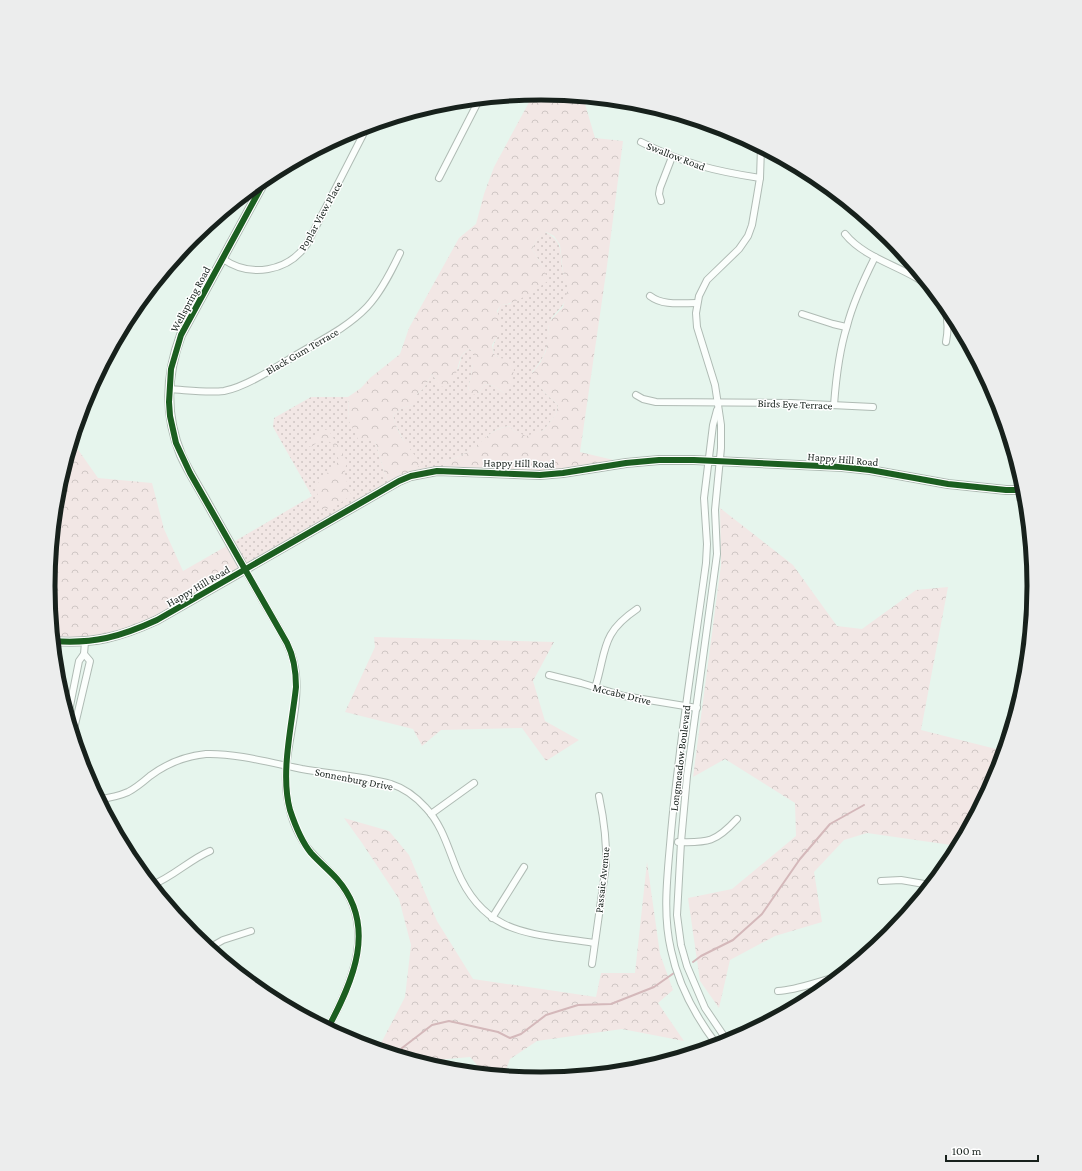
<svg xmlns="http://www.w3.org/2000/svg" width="1082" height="1171" font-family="'Crimson Pro',serif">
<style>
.grass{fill:url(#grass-dots)}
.forest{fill:url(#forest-crowns)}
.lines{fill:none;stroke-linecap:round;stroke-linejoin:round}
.stream{stroke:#d4b8ba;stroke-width:2}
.street-casing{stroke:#afbbb4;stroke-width:8}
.secondary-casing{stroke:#afbbb4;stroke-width:10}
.street{stroke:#fbfefc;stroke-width:6}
.secondary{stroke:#fbfefc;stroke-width:8}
.cycleway-casing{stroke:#fff;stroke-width:8}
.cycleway{stroke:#1b5e20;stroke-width:6}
.labels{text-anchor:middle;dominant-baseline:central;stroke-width:3;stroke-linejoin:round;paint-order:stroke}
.street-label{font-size:11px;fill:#17211c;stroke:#fff}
.rim{fill:none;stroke:#17211c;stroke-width:5}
</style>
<defs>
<pattern id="grass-dots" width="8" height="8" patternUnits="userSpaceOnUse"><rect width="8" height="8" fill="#f2e7e5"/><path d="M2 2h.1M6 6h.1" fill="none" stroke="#cfc6c4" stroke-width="1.8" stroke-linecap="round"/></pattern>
<pattern id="forest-crowns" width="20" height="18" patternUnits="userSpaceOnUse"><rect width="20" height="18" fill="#f2e7e5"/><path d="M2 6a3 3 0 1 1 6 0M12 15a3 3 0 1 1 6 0" fill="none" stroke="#cfc6c4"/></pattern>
</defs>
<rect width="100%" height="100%" fill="#e6f5ed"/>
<!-- grass -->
<g class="grass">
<path d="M545 232C565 242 559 253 563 272 564 277 569 284 568 290 567 306 556 310 550 321 548 325 549 332 549 337 547 351 542 361 532 372L544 392 558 405 556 414 544 430 526 437 514 431 509 426C489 429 486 441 471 450 463 455 453 458 444 462L448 470 411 476 404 441 395 424 393 415 402 408 413 405 417 394 424 388 432 374 436 380 458 369 462 355 469 349 473 351V364L468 391 478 394 485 384 494 386 504 393 499 358 494 354C492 343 494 346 497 336 501 325 493 317 501 305L510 304 543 267 532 249 537 239Z"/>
<path d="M311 397H348L349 421 375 441 387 481H399L245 570 230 544 312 496 273 427 274 418Z"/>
</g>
<!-- forest -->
<g class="forest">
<path d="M534 93H541L583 97 595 138 623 141 607 266 580 452 626 463 563 473 448 470 444 462C453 458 464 455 472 449 486 439 491 429 509 426L514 431 526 436 544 430 556 414 558 405 544 392 532 373 540 363 546 351 549 335V322L563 307 568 289 563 272 560 245 554 236 546 232 537 239 532 249 543 267 548 281C533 291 519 303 501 305L497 311 501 321 498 335 492 345 494 354 499 358 507 359 514 368 512 384 504 393 494 386 485 384 478 394 472 395 468 391 473 364V351L469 349C467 351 463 353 462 355 456 367 457 388 439 387L436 380 432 374 424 388 417 394 414 405 402 408 393 415C396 434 410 449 421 463 410 478 406 482 387 481L375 441H359L349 421 348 397 361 388 370 378 400 354 409 328 459 238 476 224 484 194 494 167Z"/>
<path d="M328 429 347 461 344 475 350 489 351 495C341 503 331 511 317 509L319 497 314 487 339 461 334 445 324 438 311 447 304 444C313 439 318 432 328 429Z"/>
<path d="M72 441 98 478 152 483 164 529 183 571 230 544 245 570 118 636 53 641 48 585 58 489Z"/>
<path d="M720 508 793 565 837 626 862 629 916 590 948 587 921 730 1004 751 996 774 958 846 867 833 844 840 814 872 822 922 775 936 730 960 719 1008 700 981 688 898 732 889 796 836 795 803 725 759 693 777 721 565Z"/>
<path d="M374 637 554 642 533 681 545 721 579 740 546 761 522 728 441 730 422 746 413 729 345 712 375 647Z"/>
<path d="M344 818 389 831 409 855 437 921 473 979 596 997 601 973H635L647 862 660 954 673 990 658 1003 684 1041 622 1029 537 1041 510 1059 504 1075 484 1073 470 1057 436 1060 431 1065 378 1049 405 997 411 945 399 899 362 843Z"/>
</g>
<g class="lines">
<!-- stream -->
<g class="stream">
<path d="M693 962 701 956 733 940 762 914 800 859 830 824 864 805"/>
<path d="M399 1055 402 1048 432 1025 449 1021 498 1032 510 1038 521 1034 546 1015 578 1005 611 1004 654 987 674 973"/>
</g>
<defs>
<g id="street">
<path d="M641 142C682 163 714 171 760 178"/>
<path d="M439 178 480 98"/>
<path d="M661 201 659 194 660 188 672 157"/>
<path d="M845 234C878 275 960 269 946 342"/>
<path d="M223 259C250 278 288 272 307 244L368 125"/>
<path d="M650 296C663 306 681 303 697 303"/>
<path d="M802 314 833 324 846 327"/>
<path d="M169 389C187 390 206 393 224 391 245 387 273 369 291 358 317 342 346 329 367 307 381 292 391 272 400 253"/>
<path d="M636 395 643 399 656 402 790 403 873 407"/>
<path d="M834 405C836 378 839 351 847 326 853 302 864 279 875 257"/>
<path d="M245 570C254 585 262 600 271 615 282 634 294 652 296 675 300 716 281 755 287 796 290 816 298 838 312 853 320 862 329 870 337 879 377 926 353 981 328 1028"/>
<path d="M549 675 581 683 624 696 697 708"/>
<path d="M595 688C607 650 600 634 637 609"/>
<path d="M68 716 79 661 84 654 85 642"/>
<path d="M73 733 90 661 84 654"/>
<path d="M99 799C109 798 119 796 128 792 136 788 143 782 150 776 166 764 186 756 206 754 235 753 272 763 302 769 331 774 362 776 391 784 404 788 417 798 426 808 442 825 448 848 457 870 485 937 532 933 594 943"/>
<path d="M431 814 474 783"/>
<path d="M678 842C708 843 716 842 737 819"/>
<path d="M881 881 901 880 930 885"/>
<path d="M152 885C173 877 189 860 210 851"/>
<path d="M492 918 524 867"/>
<path d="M209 948 223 940 251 931"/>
<path d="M592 964 606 865C607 840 604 820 599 796"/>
<path d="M778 991C798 990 818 981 837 977"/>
<path d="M728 1042 705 1008 687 966 681 945 677 915 681 842 687 776 717 554 715 510 721 448V425L717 398 715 385 697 327 696 313 699 296 707 280 739 249 748 236 752 225 757 196 760 178 761 147"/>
<path d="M717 1045C696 1017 678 984 671 950 662 912 668 871 671 833 679 742 694 653 706 563L707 544 704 498 713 425 717 410"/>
</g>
<g id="secondary">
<path d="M245 570C233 549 221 527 209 506 200 489 189 473 181 455 165 416 166 375 181 335L268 175"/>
<path d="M53 641C94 644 120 637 157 620L399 481 411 476 437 471 540 475 563 473 626 463 659 460H694L842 467 870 470 948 484 1006 490H1025"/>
</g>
</defs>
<!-- street casing -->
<use href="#street" class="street-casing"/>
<!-- secondary casing -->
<use href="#secondary" class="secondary-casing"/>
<!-- street -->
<use href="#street" class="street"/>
<!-- secondary -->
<use href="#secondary" class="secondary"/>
<defs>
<g id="cycleway">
<path d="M268 175 181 335 171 369 169 402 170 416 176 443 190 473 287 643C294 657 296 671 296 687 292 725 280 773 290 810 295 825 301 841 311 853 319 862 329 870 337 879 378 926 353 981 328 1028"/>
<path d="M53 641C94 644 120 637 157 620L399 481 411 476 437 471 540 475 563 473 626 463 659 460H694L842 467 870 470 948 484 1006 490H1025"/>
</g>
</defs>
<!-- cycleway casing -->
<use href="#cycleway" class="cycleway-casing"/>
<!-- cycleway -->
<use href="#cycleway" class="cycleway"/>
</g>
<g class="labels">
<!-- street labels -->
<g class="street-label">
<text transform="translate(676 156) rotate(21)">Swallow Road</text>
<text transform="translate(320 216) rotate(-61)">Poplar View Place</text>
<text transform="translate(190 299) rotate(-62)">Wellspring Road</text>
<text transform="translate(302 351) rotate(-30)">Black Gum Terrace</text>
<text transform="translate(795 404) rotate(2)">Birds Eye Terrace</text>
<text transform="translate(843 459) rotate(5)">Happy Hill Road</text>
<text transform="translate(519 463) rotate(1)">Happy Hill Road</text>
<text transform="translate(198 586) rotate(-30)">Happy Hill Road</text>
<text transform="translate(622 694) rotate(14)">Mccabe Drive</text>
<text transform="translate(680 758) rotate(-83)">Longmeadow Boulevard</text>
<text transform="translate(354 779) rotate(11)">Sonnenburg Drive</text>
<text transform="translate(602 880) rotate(-84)">Passaic Avenue</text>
</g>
</g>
<!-- crop -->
<path d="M0 0H1082V1171H0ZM55 586a486 486 0 1 1 972 0a486 486 0 1 1-972 0Z" fill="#eceded" fill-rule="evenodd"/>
<path class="rim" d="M55 586a486 486 0 1 1 972 0a486 486 0 1 1-972 0Z"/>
<!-- scale -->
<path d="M946 1155v6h92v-6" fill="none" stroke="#17211c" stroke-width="2"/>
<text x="952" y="1155" font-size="12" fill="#17211c" stroke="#ffffff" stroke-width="3" paint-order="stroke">100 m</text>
</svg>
